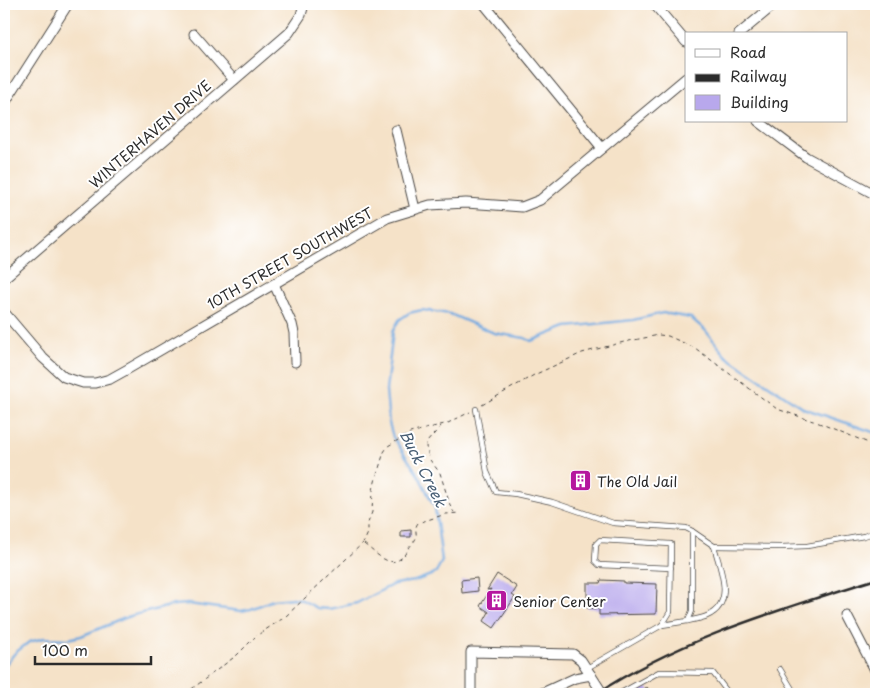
<svg xmlns="http://www.w3.org/2000/svg" width="880" height="698" font-family="'Playpen Sans',sans-serif">
<style>
.lines{fill:none;stroke-linecap:round;stroke-linejoin:round}
.stream{stroke:#70a7de;stroke-width:2.5}
.building{fill:#b8a8ec}
.service-casing{stroke:#494643;stroke-width:6}
.minor-casing{stroke:#494643;stroke-width:11}
.path{stroke:#494643;stroke-width:1;stroke-dasharray:4 4;stroke-linecap:butt}
.service{stroke:#fff;stroke-width:4.5}
.minor{stroke:#fff;stroke-width:9}
.rail{stroke:#2b2b2b;stroke-width:2.5}
.labels{text-anchor:middle;dominant-baseline:central;stroke-width:4;stroke-linejoin:round;paint-order:stroke}
.street-label{font-size:14px;fill:#2b2b2b;stroke:#fff}
.poi-label{font-size:14px;fill:#2b2b2b;stroke:#fff;text-anchor:start}
.water-label{font-size:15px;font-style:italic;fill:#475d73;stroke:#fff}
</style>
<rect width="100%" height="100%" fill="#fff"/>
<filter id="ink" filterUnits="userSpaceOnUse"><feTurbulence type="fractalNoise" baseFrequency=".02" numOctaves="2"/><feDisplacementMap in="SourceGraphic" scale="10" xChannelSelector="R" yChannelSelector="G"/><feConvolveMatrix kernelMatrix="1 2 1 2 8 2 1 2 1" color-interpolation-filters="sRGB"/></filter>
<filter id="wash" filterUnits="userSpaceOnUse"><feTurbulence type="fractalNoise" baseFrequency=".0096" numOctaves="4" result="noise"/><feDisplacementMap in="SourceGraphic" scale="20" xChannelSelector="R" yChannelSelector="G"/><feGaussianBlur stdDeviation="1.12" result="paint"/><feColorMatrix in="noise" values="0 0 0 0 0 0 0 0 0 0 0 0 0 0 0 0 0 1.4 0 .05"/><feComposite in="paint" operator="in"/></filter>
<g filter="url(#wash)">
<rect width="100%" height="100%" fill="#f5e2c8"/>
<g class="lines">
<!-- stream -->
<path class="stream" d="M4 666 15 653 29 642 44 638 68 639 81 636 130 616 174 605 188 604 241 611 251 609 273 600 293 598 300 599 317 608 329 609 357 603 394 584 415 581 431 575 436 572 442 561 435 508 419 476 393 437 389 423 386 390 393 331 399 320 409 313 422 310 450 314 494 333 525 338 531 341 567 327 633 320 663 313 691 318 705 330 727 357 803 408 876 433"/>
</g>
<g id="blocks">
<!-- building -->
<g class="building">
<path d="M411 530V537H401V531Z"/>
<path d="M497 574 517 587 512 595 515 597 494 628 484 621 489 612 480 606 491 589 487 590Z"/>
<path d="M477 578 478 591 462 593 461 580Z"/>
<path d="M601 580 624 581V583L657 584 656 614 599 615V609L587 608V583H600Z"/>
<path d="M647 687 652 694H634Z"/>
</g>
</g>
</g>
<g filter="url(#ink)">
<use href="#blocks" fill-opacity="0" stroke="#494643" stroke-width="1"/>
<g class="lines">
<defs>
<g id="service">
<path d="M476 409 487 472 496 492 516 494 552 502 613 523 686 528 692 531V611L688 621 662 625"/>
<path d="M692 531 714 546 781 547 807 546 864 536 876 532"/>
<path d="M688 621C694 619 701 619 707 616 736 603 720 569 714 546"/>
<path d="M587 668 662 625 670 612 671 544 600 540 596 544 595 561 599 565 671 568"/>
<path d="M780 669 795 694"/>
<path d="M619 694 659 672 713 673 729 694"/>
</g>
<g id="minor">
<path d="M484 4 602 148"/>
<path d="M654 4 686 42"/>
<path d="M194 34 234 80"/>
<path d="M739 34 775 4"/>
<path d="M4 104 68 4"/>
<path d="M758 121 806 157 876 195"/>
<path d="M396 130 415 209"/>
<path d="M4 278 289 33 301 15 304 4"/>
<path d="M274 284 292 324 294 333 295 362"/>
<path d="M4 312 43 358 64 377 83 383H95L110 379 128 369 387 218 430 205 466 203 522 207 540 200 686 78"/>
<path d="M847 616 876 672"/>
<path d="M471 694V652L573 654 581 660 603 694"/>
<path d="M540 694 575 678 591 675"/>
</g>
</defs>
<!-- service casing -->
<use href="#service" class="service-casing"/>
<!-- minor casing -->
<use href="#minor" class="minor-casing"/>
<!-- path -->
<g class="path">
<path d="M482 405 534 375 582 353 624 342 659 335 668 336 695 348 777 409 819 423 876 446"/>
<path d="M441 426 427 442 426 447 430 460 440 473 451 508 454 512"/>
<path d="M364 544C381 557 394 574 409 548 411 545 415 541 416 538 417 532 414 528 418 523L446 514 460 513"/>
<path d="M185 694 237 655 256 636 285 617 364 542 368 533V523L372 512 373 490 376 478 384 452 388 446 410 433 448 423 470 412"/>
</g>
<!-- service -->
<use href="#service" class="service"/>
<!-- minor -->
<use href="#minor" class="minor"/>
<!-- rail -->
<path class="rail" d="M596 694C681 638 780 610 876 579"/>
</g>
</g>
<!-- icons -->
<defs>
<symbol id="building-square" viewBox="-11 -11 22 22"><rect x="-9" y="-9" width="18" height="18" rx="4" fill="#b5179e" stroke="#fff"/><path d="M-4-6H4V6H1V3H-1V6H-4ZM-2.5-4.3h1.7v1.8h-1.7ZM.8-4.3h1.7v1.8H.8ZM-2.5-1h1.7V.8h-1.7ZM.8-1h1.7V.8H.8Z" fill="#fff"/></symbol>
</defs>
<g fill-rule="evenodd">
<use href="#building-square" x="568" y="468" width="25" height="25"/>
<use href="#building-square" x="484" y="588" width="25" height="25"/>
</g>
<g class="labels">
<!-- street labels -->
<g class="street-label">
<text transform="translate(150 134) rotate(-41)">WINTERHAVEN DRIVE</text>
<text transform="translate(290 258) rotate(-30)">10TH STREET SOUTHWEST</text>
</g>
<!-- poi labels -->
<g class="poi-label">
<text x="597" y="481">The Old Jail</text>
<text x="513" y="601">Senior Center</text>
</g>
<!-- water labels -->
<g class="water-label">
<text transform="translate(424 468) rotate(63)">Buck Creek</text>
</g>
</g>
<!-- margin -->
<rect width="880" height="698" fill="none" stroke="#fff" stroke-width="20"/>
<!-- legend -->
<rect x="685" y="32" width="162" height="90" fill="#ffffff" stroke="#aaaaaa"/>
<rect x="695" y="49" width="25" height="8" fill="#ffffff" stroke="#aaaaaa"/>
<text x="730" y="58" font-size="15" fill="#2b2b2b">Road</text>
<rect x="695" y="74" width="25" height="8" fill="#2b2b2b" stroke="#aaaaaa"/>
<text x="730" y="82" font-size="15" fill="#2b2b2b">Railway</text>
<rect x="695" y="95" width="25" height="15" fill="#b8a8ec" stroke="#aaaaaa"/>
<text x="730" y="108" font-size="15" fill="#2b2b2b">Building</text>
<!-- scale -->
<path d="M35 656v8h116v-8" fill="none" stroke="#2b2b2b" stroke-width="2.5"/>
<text x="42" y="656" font-size="15" fill="#2b2b2b" stroke="#ffffff" stroke-width="4" paint-order="stroke">100 m</text>
</svg>
